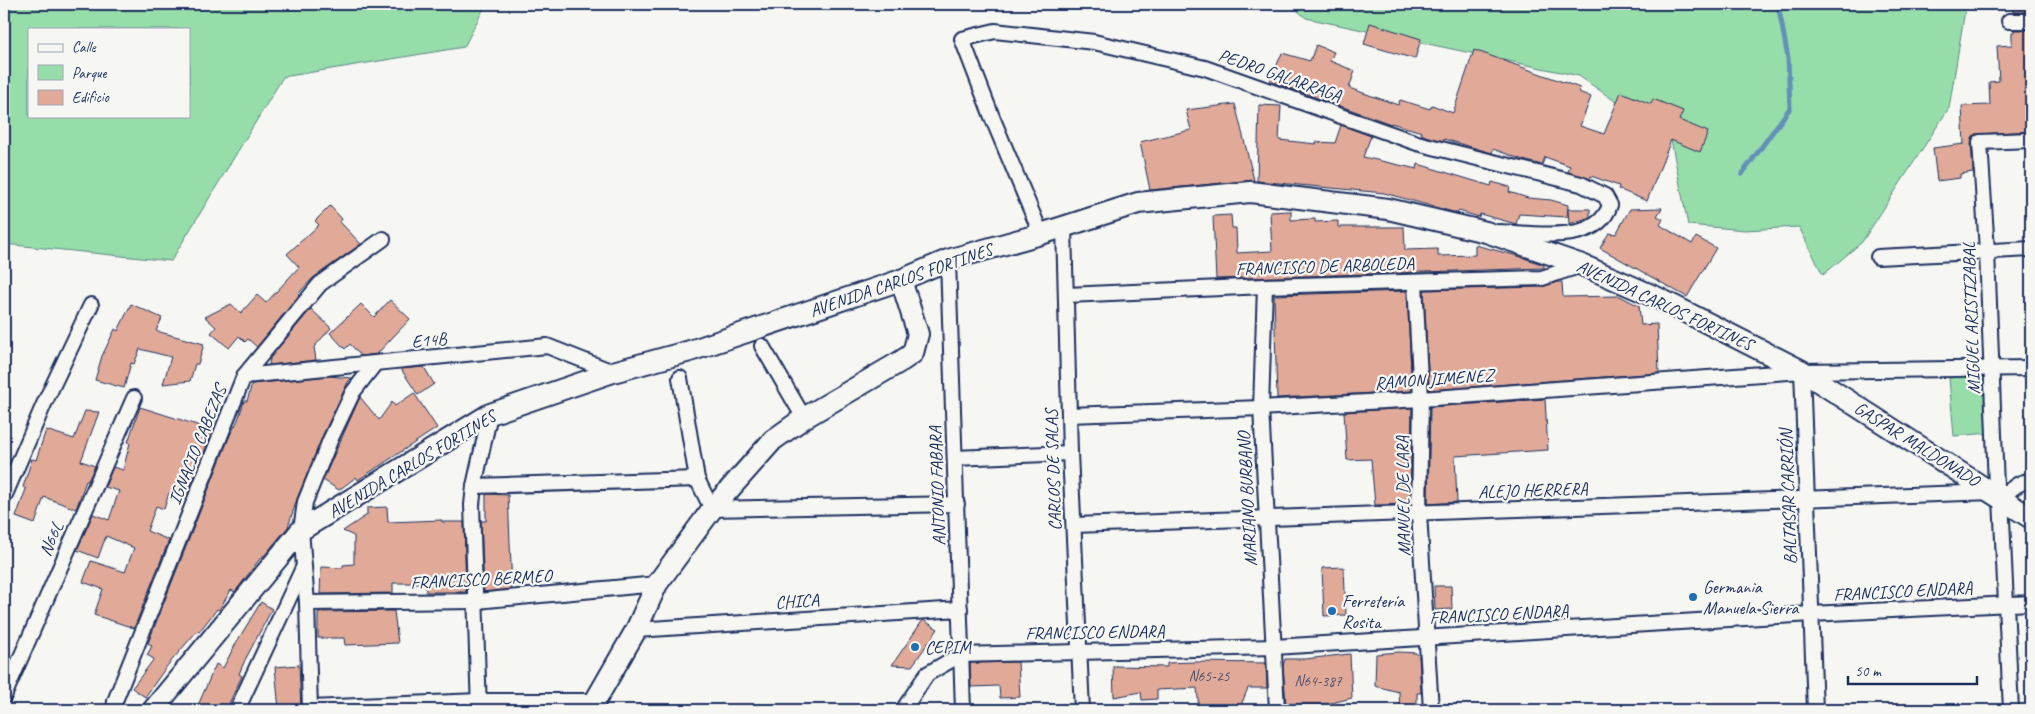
<svg xmlns="http://www.w3.org/2000/svg" width="2035" height="714" font-family="Caveat,sans-serif">
<style>
.green{fill:#97ddaa;stroke:#598684;fill-rule:evenodd}
.lines{fill:none;stroke-linecap:round;stroke-linejoin:round}
.stream{stroke:#6291b7;stroke-width:5}
.building{fill:#e1aa98;stroke:#1b2f5e}
.street-casing{stroke:#1b2f5e;stroke-width:18}
.secondary-casing{stroke:#1b2f5e;stroke-width:24}
.street{stroke:#f6f6f2;stroke-width:14}
.secondary{stroke:#f6f6f2;stroke-width:20}
.poi-dot{fill:#1f6fb2;stroke:#f6f6f2;stroke-width:2}
.labels{text-anchor:middle;dominant-baseline:central;stroke-width:4.5;stroke-linejoin:round;paint-order:stroke}
.number-label{font-size:15px;fill:#4c4e6c}
.street-label{font-size:18px;fill:#1b2f5e;stroke:#f6f6f2}
.poi-label{font-size:18px;fill:#1b2f5e;stroke:#f6f6f2;text-anchor:start}
</style>
<rect width="100%" height="100%" fill="#f6f6f2"/>
<filter id="ink" filterUnits="userSpaceOnUse"><feTurbulence type="fractalNoise" baseFrequency=".02" numOctaves="2"/><feDisplacementMap in="SourceGraphic" scale="10" xChannelSelector="R" yChannelSelector="G"/><feConvolveMatrix kernelMatrix="1 2 1 2 8 2 1 2 1" color-interpolation-filters="sRGB"/></filter>
<g filter="url(#ink)">
<!-- green -->
<g class="green">
<path d="M4 4H486L464 47 283 77 171 261 4 244ZM29 29H189V116H29Z"/>
<path d="M1290 4H1966L1949 108 1862 242 1823 275 1799 227 1745 230 1688 225 1671 140 1579 76 1306 18Z"/>
<path d="M1986 375 1991 433 1954 436 1949 378Z"/>
</g>
<g class="lines">
<!-- stream -->
<path class="stream" d="M1742 174 1790 108 1788 58 1778 4"/>
</g>
<!-- building -->
<g class="building">
<rect x="2013" y="4" width="18" height="8"/>
<path d="M1370 23 1421 39 1415 59 1364 44Z"/>
<path d="M2014 30H2031V131L1976 134 1971 143 1973 172 1960 174V178L1937 181 1933 148 1964 144 1962 106 1990 105 1989 82 1999 81 1997 46 2012 45V32H2014Z"/>
<path d="M1316 45 1334 52 1330 61 1355 71 1349 88 1398 105 1400 100 1430 109 1432 105 1453 113 1474 50 1580 88 1579 92 1591 97 1580 126 1604 134 1621 92 1651 104 1653 99 1683 111 1679 120 1708 132 1700 152 1671 140 1647 201 1618 189 1619 186 1591 176 1590 179 1568 172 1570 166 1545 157 1542 165 1523 160 1493 149 1492 153 1444 139V141L1428 137 1421 134 1422 132 1391 123V124L1270 81 1282 53 1310 61Z"/>
<path d="M1235 104 1254 180 1150 190 1140 142 1191 130 1186 110Z"/>
<path d="M1259 105 1281 106 1279 140 1316 144V142L1335 143 1341 125 1371 136 1363 157 1417 169 1418 164 1491 186 1492 182 1510 187 1509 192 1528 198 1551 200 1568 205 1567 217 1519 214 1516 224 1480 214 1479 217 1459 211 1457 213 1384 193 1257 181Z"/>
<path d="M330 206 342 219 340 222 361 244 313 278 298 294 299 295 257 347 248 339 245 342 239 336 229 348 211 333 216 327 205 317 231 304 241 313 257 295 266 303 299 267 287 254 319 225 315 221Z"/>
<path d="M1662 208 1657 216 1663 219 1660 225 1692 244 1696 237 1716 248 1687 297 1600 248 1609 233 1616 234 1630 209Z"/>
<path d="M1568 209H1590V217L1569 224Z"/>
<path d="M1291 211V220L1315 219V222L1338 221V227H1404L1405 250 1438 249V256L1475 255V245L1518 256 1544 265V268L1216 279 1213 216 1231 215 1232 228H1236L1237 253 1272 251 1270 212Z"/>
<path d="M1558 282H1562L1563 297 1620 296 1639 306 1641 325 1657 324 1659 373 1429 390 1424 290 1542 287Z"/>
<path d="M1407 291 1412 391 1277 398 1274 295Z"/>
<path d="M390 300 410 319 377 354 361 356 350 344 345 349 330 333 361 304 374 317Z"/>
<path d="M131 304 162 318 156 331 204 344 198 364H195L190 381 163 384 171 357 140 349 134 364 131 363 124 388 95 380 102 356 115 329 118 331Z"/>
<path d="M311 309 331 328 314 347 316 360 269 365 270 358Z"/>
<path d="M424 367 434 384 418 395 401 369Z"/>
<path d="M328 376 352 378 348 382 323 435 297 499 288 527 264 556H262L235 592 231 590 219 610 217 609 199 632 197 631 167 666 145 697 132 688 154 659 147 655 152 646 148 643 230 435 238 420 244 401H247L252 384Z"/>
<path d="M414 393 437 428 358 480 356 477 339 490 323 480 360 397 379 420 392 402 395 406Z"/>
<path d="M1545 399 1548 450 1455 456 1457 502 1428 504 1430 407Z"/>
<path d="M140 407 213 430 186 498 169 493 164 509 156 506 147 531 169 540 134 628 94 615 103 589 83 582 91 561 125 572 134 548 106 536 98 558 77 550 93 514 109 520 119 491 105 487 113 467 123 470 130 443 128 442Z"/>
<path d="M1412 408 1410 504 1375 505 1371 459 1347 460 1344 412Z"/>
<path d="M85 411 99 412 81 461 95 466 88 481H86L76 509 44 497 35 524 16 517 26 489 23 487 32 459 36 460 46 430 74 439Z"/>
<path d="M486 494 508 495 512 589 484 592 481 521H486Z"/>
<path d="M387 507 388 522 442 520V522H464L466 592H426V583H393V593L320 594 321 567 343 568V565L354 564V536L343 531 367 515V508Z"/>
<path d="M1344 567 1346 615 1324 616 1322 568Z"/>
<path d="M1434 586H1451L1452 609 1435 610Z"/>
<path d="M261 602 272 609 245 660 239 674 242 676 226 710H196L216 664 223 668 236 643Z"/>
<path d="M394 611 398 643 345 645 344 638H318V613L319 612Z"/>
<path d="M923 620 938 629 912 666 892 665Z"/>
<path d="M1399 652 1416 653 1419 656 1421 693H1417V710H1400L1399 692 1375 686 1376 654Z"/>
<path d="M1350 654 1352 698 1327 704H1286L1283 666 1285 659H1305Z"/>
<path d="M1018 662 1020 697 1000 698 999 686 971 687 970 663Z"/>
<path d="M1194 662 1266 663 1267 688H1248L1239 710H1199L1197 688 1157 690V699L1142 700 1141 692 1114 697 1113 666 1167 667V663Z"/>
<path d="M299 665 301 710H279L275 667Z"/>
</g>
<g class="lines">
<defs>
<g id="street">
<path d="M2009 21H2031"/>
<path d="M1064 227 1070 453 1082 710"/>
<path d="M1041 234 992 117 962 39 995 31 1094 42 1205 68 1417 143 1581 184 1605 196 1610 205C1597 246 1533 233 1500 232"/>
<path d="M1878 257 2031 249"/>
<path d="M948 260 963 710"/>
<path d="M1415 282 1421 399 1419 513 1431 710"/>
<path d="M1265 286 1261 408 1277 710"/>
<path d="M1067 295 1265 286 1542 278 1582 265"/>
<path d="M762 346 804 418"/>
<path d="M1802 371 1815 710"/>
<path d="M244 376 547 346 613 372"/>
<path d="M680 378 697 479 712 509 957 504"/>
<path d="M1069 415 1261 408 1421 399 1802 371 2031 368"/>
<path d="M955 458 1070 453"/>
<path d="M474 486 697 479"/>
<path d="M4 497 44 404 91 305"/>
<path d="M1074 525 1993 492 1996 487 1987 251 1980 142 2031 140"/>
<path d="M307 603 477 601 657 584"/>
<path d="M636 630 960 609"/>
<path d="M4 696 134 398"/>
<path d="M310 708 479 701H595"/>
<path d="M114 710 115 701 244 376 320 284 383 239"/>
<path d="M237 710 303 568"/>
<path d="M310 710 307 603 301 530 305 502 331 438 353 392 374 365"/>
<path d="M479 710 472 505 474 486 490 414"/>
<path d="M903 710 927 674 960 655 1274 647 1811 614 2031 603"/>
<path d="M2011 710 2001 498C2011 490 2018 481 2031 481"/>
</g>
<g id="secondary">
<path d="M153 710 301 530 490 414 613 372 690 351 901 280 948 260 1041 234 1138 203 1250 192 1388 209 1486 232 1582 265 1658 298 1802 371 2031 518"/>
<path d="M590 710 636 630 657 584 712 509 773 440 804 418 903 360 913 353 918 334 901 280"/>
</g>
</defs>
<!-- street casing -->
<use href="#street" class="street-casing"/>
<!-- secondary casing -->
<use href="#secondary" class="secondary-casing"/>
<!-- street -->
<use href="#street" class="street"/>
<!-- secondary -->
<use href="#secondary" class="secondary"/>
</g>
</g>
<!-- markers -->
<g class="poi-dot">
<circle cx="1693" cy="597" r="5"/>
<circle cx="1332" cy="611" r="5"/>
<circle cx="915" cy="647" r="5"/>
</g>
<g class="labels">
<!-- number labels -->
<g class="number-label">
<text x="1209" y="676">N65-25</text>
<text x="1318" y="681">N64-387</text>
</g>
<!-- street labels -->
<g class="street-label">
<text transform="translate(1280 75) rotate(19)">PEDRO GALARRAGA</text>
<text transform="translate(1325 266) rotate(-2)">FRANCISCO DE ARBOLEDA</text>
<text transform="translate(901 280) rotate(-19)">AVENIDA CARLOS FORTINES</text>
<text transform="translate(1665 305) rotate(25)">AVENIDA CARLOS FORTINES</text>
<text transform="translate(1971 318) rotate(-92)">MIGUEL ARISTIZABAL</text>
<text transform="translate(429 340) rotate(-6)">E14B</text>
<text transform="translate(1434 379) rotate(-4)">RAMON JIMENEZ</text>
<text transform="translate(1917 444) rotate(32)">GASPAR MALDONADO</text>
<text transform="translate(197 445) rotate(-68)">IGNACIO CABEZAS</text>
<text transform="translate(412 464) rotate(-31)">AVENIDA CARLOS FORTINES</text>
<text transform="translate(1053 470) rotate(-92)">CARLOS DE SALAS</text>
<text transform="translate(937 486) rotate(-92)">ANTONIO FABARA</text>
<text transform="translate(1533 490) rotate(-2)">ALEJO HERRERA</text>
<text transform="translate(1403 496) rotate(-91)">MANUEL DE LARA</text>
<text transform="translate(1788 497) rotate(-92)">BALTASAR CARRIÓN</text>
<text transform="translate(1247 499) rotate(-93)">MARIANO BURBANO</text>
<text transform="translate(51 539) rotate(-66)">N66L</text>
<text transform="translate(481 579) rotate(-3)">FRANCISCO BERMEO</text>
<text transform="translate(1903 591) rotate(-3)">FRANCISCO ENDARA</text>
<text transform="translate(797 601) rotate(-4)">CHICA</text>
<text transform="translate(1499 614) rotate(-3)">FRANCISCO ENDARA</text>
<text transform="translate(1095 632) rotate(-1)">FRANCISCO ENDARA</text>
</g>
<!-- poi labels -->
<g class="poi-label">
<text x="1703" y="587">Germania<tspan x="1703" dy="21">Manuela Sierra</tspan></text>
<text x="1342" y="601">Ferretería<tspan x="1342" dy="21">Rosita</tspan></text>
<text x="925" y="647">CEPIM</text>
</g>
</g>
<!-- margin -->
<rect width="2035" height="714" fill="none" stroke="#f6f6f2" stroke-width="20"/>
<rect x="10" y="10" width="2015" height="694" fill="none" stroke="#1b2f5e" stroke-width="2" filter="url(#ink)"/>
<!-- legend -->
<rect x="28" y="28" width="162" height="90" fill="#f6f6f2" stroke="#9ea6b7"/>
<rect x="38" y="44" width="25" height="8" fill="#f6f6f2" stroke="#9ea6b7"/>
<text x="72" y="52" font-size="15" fill="#1b2f5e">Calle</text>
<rect x="38" y="65" width="25" height="15" fill="#97ddaa" stroke="#9ea6b7"/>
<text x="72" y="78" font-size="15" fill="#1b2f5e">Parque</text>
<rect x="38" y="90" width="25" height="15" fill="#e1aa98" stroke="#9ea6b7"/>
<text x="72" y="102" font-size="15" fill="#1b2f5e">Edificio</text>
<!-- scale -->
<path d="M1848 676v8h129v-8" fill="none" stroke="#1b2f5e" stroke-width="2.5"/>
<text x="1855" y="676" font-size="15" fill="#1b2f5e" stroke="#f6f6f2" stroke-width="4" paint-order="stroke">50 m</text>
</svg>
